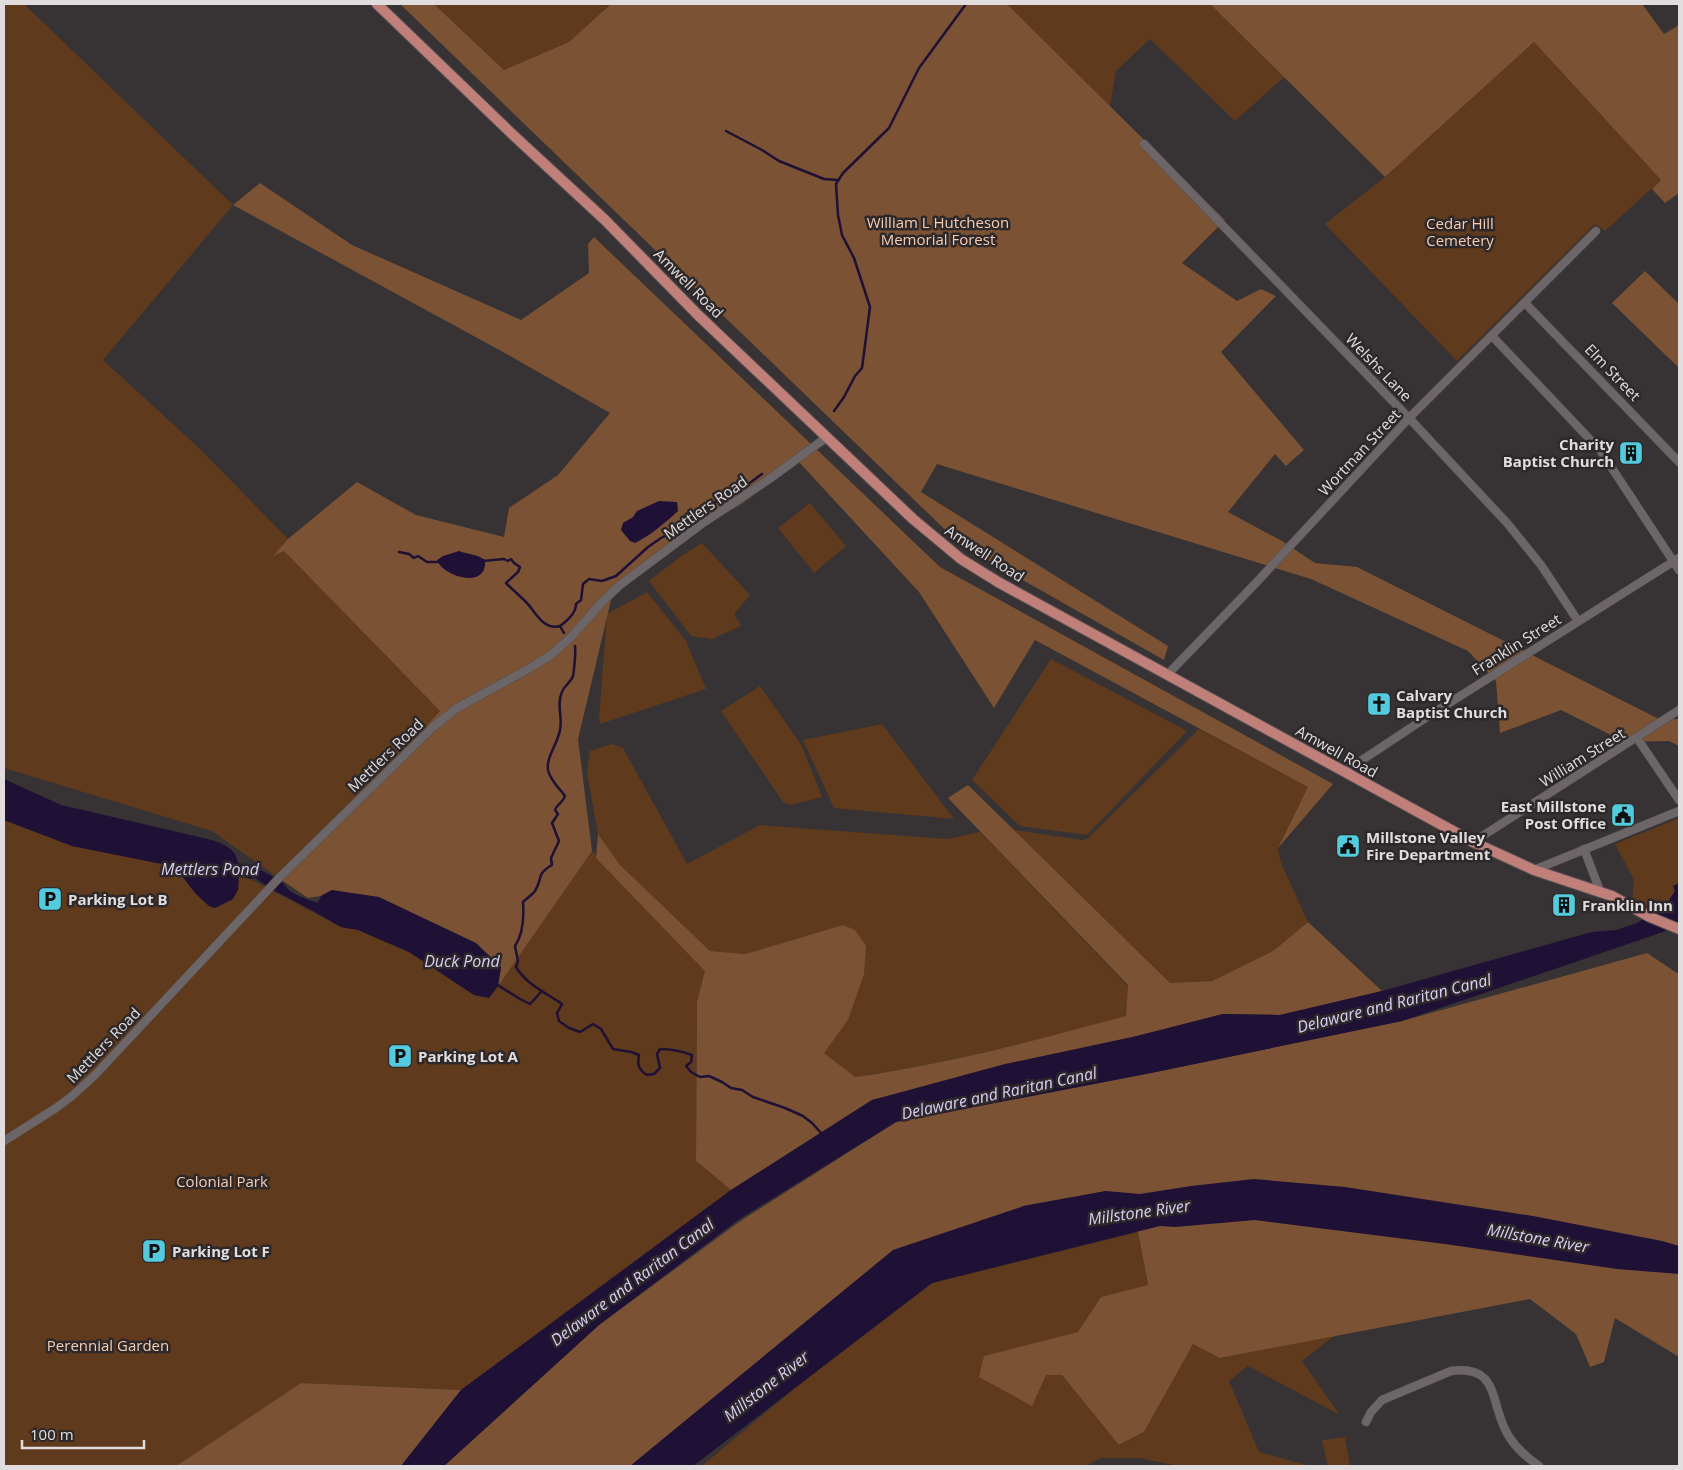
<svg xmlns="http://www.w3.org/2000/svg" width="1683" height="1470" font-family="'Open Sans',sans-serif">
<style>
.green{fill:#603a1c}
.forest{fill:#7b5234}
.water{fill:#1f1036}
.lines{fill:none;stroke-linecap:round;stroke-linejoin:round}
.stream{stroke:#1f1036;stroke-width:2.5}
.minor-casing{stroke:#555052;stroke-width:9}
.major-casing{stroke:#555052;stroke-width:12}
.minor{stroke:#6d6668;stroke-width:8}
.major{stroke:#c07f79;stroke-width:10}
.labels{text-anchor:middle;dominant-baseline:central;stroke-width:5;stroke-linejoin:round;paint-order:stroke}
.park-label{font-size:15px;fill:#f7cdb1;stroke:#2d2829}
.street-label{font-size:15px;fill:#e1ddde;stroke:#2d2829}
.poi-label{font-size:15px;font-weight:bold;fill:#e1ddde;stroke:#2d2829;text-anchor:start}
.water-label{font-size:16px;font-style:italic;fill:#dacef9;stroke:#2d2829}
</style>
<rect width="100%" height="100%" fill="#373233"/>
<!-- green -->
<g class="green">
<path d="M4 4H24L233 205 103 360 199 448 288 539 274 555 284 551 440 711 349 811 280 879 212 831 4 768Z"/>
<path d="M434 4H611L569 42 504 70Z"/>
<path d="M1007 4H1210L1284 77 1235 121 1150 39 1116 71 1110 106Z"/>
<path d="M1534 42 1661 180 1605 231 1595 224 1457 361 1325 224 1385 177Z"/>
<path d="M810 503 846 546 814 573 778 528Z"/>
<path d="M702 543 750 595 734 614 741 626 712 639 691 636 649 581 680 557Z"/>
<path d="M647 592 686 641 706 689 600 724 599 719 607 614Z"/>
<path d="M1051 659 1187 731 1087 835 1020 826 972 780Z"/>
<path d="M760 686 802 746 822 797 791 805 783 802 721 711Z"/>
<path d="M882 724 954 819 834 808 803 740Z"/>
<path d="M1199 729 1309 787 1278 848 1281 863 1308 922 1273 951 1212 981 1170 983 1014 830 1081 840 1087 839Z"/>
<path d="M612 744 623 748 687 864 760 825 947 839 980 832 1128 986 1126 1017C1036 1040 946 1064 855 1077L823 1053 835 1036 843 925 745 954 710 951 619 865 598 834 587 772 590 751Z"/>
<path d="M1679 818V883L1673 886 1675 891 1668 902 1651 912 1632 900 1634 880 1615 844Z"/>
<path d="M4 820 72 846 162 864 182 876 195 893 209 906 215 908C233 899 238 899 238 877L250 879 341 927 358 930 409 952 474 995 489 998 592 851 714 969 697 1002 696 1161 731 1190 461 1390 301 1383 176 1466H4Z"/>
<path d="M1138 1232 1148 1286 1101 1297 1079 1332 984 1356 1046 1375H1062L1120 1445 1144 1432 1193 1343 1221 1358 1334 1336 1302 1361 1340 1415 1248 1366 1229 1381 1259 1452 1310 1466H1179L1139 1458H1101L1085 1466H702L801 1383 932 1283Z"/>
<path d="M1345 1437 1350 1466H1328L1322 1440Z"/>
</g>
<!-- forest -->
<g class="forest">
<path d="M400 4H434L504 70 569 42 611 4H1007L1225 220 1182 263 1237 301 1261 289 1276 296 1221 352 1304 450 1286 466 1275 454 1228 512 1282 541 1315 563 1357 567 1659 719H1679V746L1669 741 1625 742 1561 710 1500 733 1496 681 1468 651 1311 579 937 464 921 492 1168 646 1164 660 961 545Z"/>
<path d="M1210 4H1642L1664 34 1679 25V193L1665 203 1652 189 1661 180 1534 42 1385 177Z"/>
<path d="M260 183 352 245 521 320 589 273 588 244 594 237 940 567 1333 784 1278 848 1308 787 1035 640 994 708 919 592 798 461 743 503 696 531 613 592 578 739 592 851 498 986 501 967 332 890 321 896 308 898 280 879 349 811 440 711 284 551 273 556 288 539 357 482 416 515 504 537 509 508 558 475 610 413 503 352 233 205Z"/>
<path d="M1645 271 1679 304V368L1612 303Z"/>
<path d="M968 785 1170 983 1212 981 1273 951 1308 922 1382 991 1280 1015 1223 1014 1137 1036 872 1100 731 1190 696 1161 697 1002 705 971 596 858 598 834 620 865 710 951 745 954 843 925 855 930 866 946 864 974 848 1020 824 1053 855 1077C946 1064 1037 1040 1126 1016L1128 985 948 798Z"/>
<path d="M1647 953 1677 973 1679 972V1357L1615 1318 1604 1362 1590 1367 1576 1334 1530 1299 1220 1358 1193 1344 1144 1432 1119 1445 1062 1375H1046L1032 1406 979 1377 984 1356 1078 1332 1101 1297 1148 1285 1138 1232 1106 1191 1023 1206 691 1466H444L599 1325 739 1222 896 1122 1151 1073 1402 1021Z"/>
<path d="M301 1383 461 1390 401 1466H176Z"/>
</g>
<!-- water -->
<g class="water">
<path d="M659 501 677 502 678 511C666 522 650 536 635 543L630 541 621 530 623 523 633 517 637 511Z"/>
<path d="M459 551C469 555 475 553 485 560 488 590 443 577 437 560L443 556Z"/>
<path d="M4 779 61 805 212 840C224 844 236 849 238 863 253 866 269 873 281 882 285 884 286 888 289 890 298 897 309 900 318 903L321 896 332 890 379 897 476 943 501 967 498 986 489 998 474 995 409 952 358 930 341 927 313 911 275 891 255 878 250 879 239 875 238 890 233 899 215 908 209 906 195 893 182 876 162 864 72 846 4 820Z"/>
<path d="M1679 883V925L1660 933 1402 1021 1151 1073 896 1122 738 1220 599 1325 444 1466H401L461 1390 731 1190 872 1100 1005 1064 1137 1036 1223 1014 1280 1015 1382 991 1592 932 1616 930 1637 923 1668 902 1675 891 1673 886Z"/>
<path d="M1254 1179 1345 1187 1533 1216 1662 1241 1679 1246V1274L1617 1269 1445 1244 1255 1220 1175 1227 1160 1226 932 1283 693 1466H630L893 1250 1024 1206 1106 1191 1140 1194 1191 1186Z"/>
</g>
<g class="lines">
<!-- stream -->
<g class="stream">
<path d="M726 131 762 150 779 161 824 179 837 180"/>
<path d="M834 411 844 397 855 376 862 368 870 307 854 258 842 235 838 215 836 184 843 173 889 128 919 68 966 4"/>
<path d="M736 492C746 487 753 480 762 474"/>
<path d="M399 552 409 554 414 558 418 556 427 562H440"/>
<path d="M483 561 504 559 508 561 511 559 514 563 520 567 518 572 506 583C513 590 520 596 526 602 536 612 543 631 560 626"/>
<path d="M564 633 560 626C567 621 576 613 576 604L581 600 583 584 589 579 602 581 616 576 648 547 661 538 687 524 700 509 709 507 722 497 727 498"/>
<path d="M575 646C576 651 574 671 573 676 571 682 564 686 562 692 556 705 563 717 560 730 558 743 546 757 548 770 550 780 559 788 565 796 563 803 557 804 555 810L558 814 552 823 559 841 551 858 552 865C536 874 543 878 535 891 532 895 527 898 523 902 524 916 523 934 515 946L518 961 516 967C526 984 546 993 562 1004L557 1013 559 1021 569 1028 580 1032 593 1024 601 1029 613 1049 631 1052 639 1055C637 1065 639 1070 647 1075L654 1074 660 1068 657 1054 660 1049C672 1049 681 1051 692 1055L691 1062 686 1066 691 1072 700 1077 709 1076 722 1082 731 1088 742 1090 753 1097 785 1108 803 1116 812 1123 822 1134"/>
<path d="M496 984 520 999 530 1004 542 991"/>
</g>
<defs>
<g id="minor">
<path d="M1144 144 1409 418 1507 523 1541 565 1578 621"/>
<path d="M1525 303 1679 462"/>
<path d="M1492 336 1600 450 1679 570"/>
<path d="M1167 675 1253 586 1409 418 1596 231"/>
<path d="M1637 738 1679 800"/>
<path d="M1344 772 1427 717 1679 558"/>
<path d="M1473 842 1679 710"/>
<path d="M1584 849 1600 891"/>
<path d="M1534 870 1679 811"/>
<path d="M4 1141 56 1108 72 1096 96 1074 280 877 433 727 457 708 530 668 551 655 570 638 603 601 620 585 703 523 768 480 827 437"/>
<path d="M1366 1422 1371 1412 1382 1400 1451 1371C1498 1365 1490 1399 1505 1429 1512 1445 1525 1456 1539 1466"/>
</g>
<path id="major" d="M377 4 511 133 605 220 698 315 913 519 961 559 998 582 1473 842 1534 870 1612 896 1650 917 1679 929"/>
</defs>
<!-- minor casing -->
<use href="#minor" class="minor-casing"/>
<!-- major casing -->
<use href="#major" class="major-casing"/>
<!-- minor -->
<use href="#minor" class="minor"/>
<!-- major -->
<use href="#major" class="major"/>
</g>
<!-- icons -->
<defs>
<symbol id="building-square" viewBox="-11 -11 22 22"><rect x="-9" y="-9" width="18" height="18" rx="4" fill="#54cadd" stroke="#2d2829"/><path d="M-4-6H4V6H1V3H-1V6H-4ZM-2.5-4.3h1.7v1.8h-1.7ZM.8-4.3h1.7v1.8H.8ZM-2.5-1h1.7V.8h-1.7ZM.8-1h1.7V.8H.8Z" fill="#111"/></symbol>
<symbol id="church-square" viewBox="-11 -11 22 22"><rect x="-9" y="-9" width="18" height="18" rx="4" fill="#54cadd" stroke="#2d2829"/><path d="M-1.2-6h2.4v3.5h3.3v2.4h-3.3V6h-2.4V-.1h-3.3v-2.4h3.3Z" fill="#111"/></symbol>
<symbol id="civic-square" viewBox="-11 -11 22 22"><rect x="-9" y="-9" width="18" height="18" rx="4" fill="#54cadd" stroke="#2d2829"/><path d="M-.6-6.5H3V-4.5H.6V-3L4-1V1h2V6H-6V1h2V-1L-.6-3ZM-1.2 2.5V6h2.4V2.5Z" fill="#111"/></symbol>
<symbol id="parking-square" viewBox="-11 -11 22 22"><rect x="-9" y="-9" width="18" height="18" rx="4" fill="#54cadd" stroke="#2d2829"/><path d="M-3.5-5.5H1a3.5 3.5 0 0 1 0 7H-1V5.5H-3.5ZM-1-3.4V-.6H.8a1.4 1.4 0 0 0 0-2.8Z" fill="#111"/></symbol>
</defs>
<g fill-rule="evenodd">
<use href="#building-square" x="1617" y="439" width="28" height="28"/>
<use href="#church-square" x="1365" y="690" width="28" height="28"/>
<use href="#civic-square" x="1609" y="801" width="28" height="28"/>
<use href="#civic-square" x="1334" y="832" width="28" height="28"/>
<use href="#parking-square" x="36" y="885" width="28" height="28"/>
<use href="#building-square" x="1550" y="891" width="28" height="28"/>
<use href="#parking-square" x="386" y="1042" width="28" height="28"/>
<use href="#parking-square" x="140" y="1237" width="28" height="28"/>
</g>
<g class="labels">
<!-- park labels -->
<g class="park-label">
<text x="938" y="222">William L Hutcheson<tspan x="938" dy="17">Memorial Forest</tspan></text>
<text x="1460" y="223">Cedar Hill<tspan x="1460" dy="17">Cemetery</tspan></text>
<text x="222" y="1181">Colonial Park</text>
<text x="108" y="1345">Perennial Garden</text>
</g>
<!-- street labels -->
<g class="street-label">
<text transform="translate(689 283) rotate(45)">Amwell Road</text>
<text transform="translate(1379 367) rotate(46)">Welshs Lane</text>
<text transform="translate(1613 372) rotate(46)">Elm Street</text>
<text transform="translate(1359 452) rotate(-47)">Wortman Street</text>
<text transform="translate(705 507) rotate(-35)">Mettlers Road</text>
<text transform="translate(985 553) rotate(33)">Amwell Road</text>
<text transform="translate(1516 644) rotate(-32)">Franklin Street</text>
<text transform="translate(1337 751) rotate(29)">Amwell Road</text>
<text transform="translate(385 755) rotate(-44)">Mettlers Road</text>
<text transform="translate(1582 757) rotate(-32)">William Street</text>
<text transform="translate(103 1045) rotate(-46)">Mettlers Road</text>
</g>
<!-- poi labels -->
<g class="poi-label">
<text x="1614" y="444" text-anchor="end">Charity<tspan x="1614" dy="17">Baptist Church</tspan></text>
<text x="1396" y="695">Calvary<tspan x="1396" dy="17">Baptist Church</tspan></text>
<text x="1606" y="806" text-anchor="end">East Millstone<tspan x="1606" dy="17">Post Office</tspan></text>
<text x="1366" y="837">Millstone Valley<tspan x="1366" dy="17">Fire Department</tspan></text>
<text x="68" y="899">Parking Lot B</text>
<text x="1582" y="905">Franklin Inn</text>
<text x="418" y="1056">Parking Lot A</text>
<text x="172" y="1251">Parking Lot F</text>
</g>
<!-- water labels -->
<g class="water-label">
<text x="210" y="869">Mettlers Pond</text>
<text x="462" y="961">Duck Pond</text>
<text transform="translate(1394 1003) rotate(-14)">Delaware and Raritan Canal</text>
<text transform="translate(999 1093) rotate(-12)">Delaware and Raritan Canal</text>
<text transform="translate(1139 1212) rotate(-8)">Millstone River</text>
<text transform="translate(1538 1238) rotate(10)">Millstone River</text>
<text transform="translate(632 1282) rotate(-37)">Delaware and Raritan Canal</text>
<text transform="translate(766 1386) rotate(-38)">Millstone River</text>
</g>
</g>
<!-- border -->
<rect width="1683" height="1470" fill="none" stroke="#e1ddde" stroke-width="10"/>
<!-- scale -->
<path d="M22 1440v8h122v-8" fill="none" stroke="#e1ddde" stroke-width="2.5"/>
<text x="30" y="1440" font-size="15" fill="#e1ddde" stroke="#2d2829" stroke-width="4" paint-order="stroke">100 m</text>
</svg>
